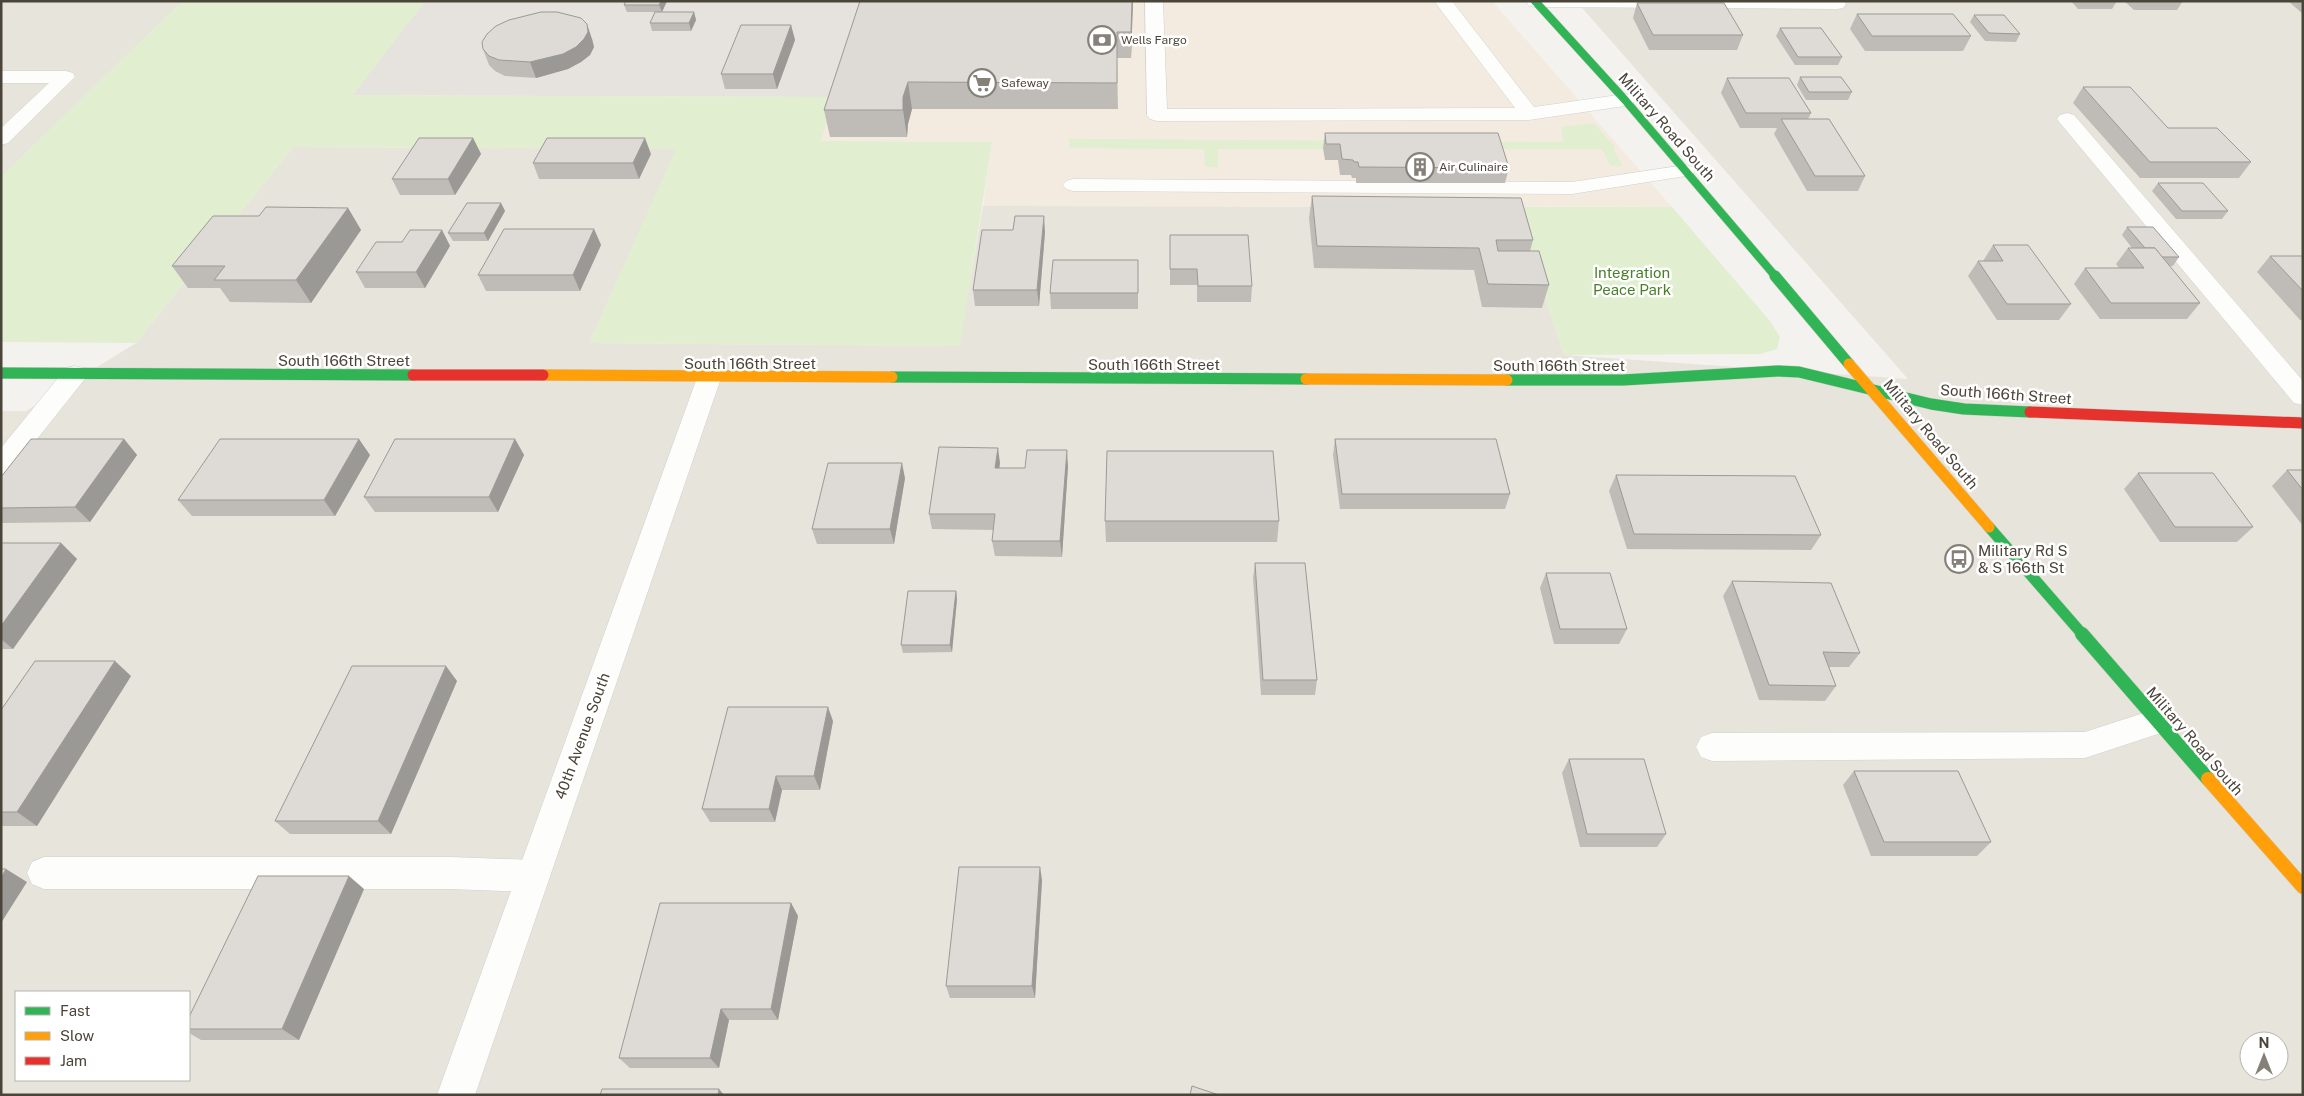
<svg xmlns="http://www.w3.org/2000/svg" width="2304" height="1096" font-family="'Public Sans',sans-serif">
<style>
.residential{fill:#e7e4dc;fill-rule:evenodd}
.commercial{fill:#f3ebdf}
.industrial{fill:#e6e2de}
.education{fill:#eae5da}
.green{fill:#e1eecf}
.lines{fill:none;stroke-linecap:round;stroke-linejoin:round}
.lane-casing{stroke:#d2d0cb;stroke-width:1}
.street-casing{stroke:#d2d0cb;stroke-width:1}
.fast-far2-casing{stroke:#d3cfc5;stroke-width:9}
.fast-far1-casing{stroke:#d3cfc5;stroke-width:12}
.fast-casing{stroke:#d3cfc5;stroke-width:15}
.slow-far1-casing{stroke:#d3cfc5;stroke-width:12}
.slow-casing{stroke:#d3cfc5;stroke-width:15}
.jam-casing{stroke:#d3cfc5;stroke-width:12}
.lane{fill:#fdfdfc;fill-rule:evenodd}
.street{fill:#fdfdfc;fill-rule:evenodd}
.fast-far2{stroke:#30b455;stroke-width:8}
.fast-far1{stroke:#30b455;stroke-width:11}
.fast{stroke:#30b455;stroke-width:14}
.slow-far1{stroke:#ff9f0a;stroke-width:11}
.slow{stroke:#ff9f0a;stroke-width:14}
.jam{stroke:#e5322d;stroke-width:11}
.wall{fill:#bfbcb8}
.shaded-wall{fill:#9b9996}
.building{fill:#dedbd6;stroke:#9b9996}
.labels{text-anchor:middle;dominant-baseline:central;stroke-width:5;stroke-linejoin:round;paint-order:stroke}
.far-poi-label{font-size:12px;fill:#4b4439;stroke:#fff;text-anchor:start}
.street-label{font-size:15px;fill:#4b4439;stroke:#fff}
.park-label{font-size:15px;fill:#4a7f2a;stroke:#fff}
.poi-label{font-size:15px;fill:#4b4439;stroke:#fff;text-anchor:start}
</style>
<rect width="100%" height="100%" fill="#f4f2ee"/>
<!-- residential -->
<g class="residential">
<path d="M1 1H183L1 177Z"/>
<path d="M1576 1H2303V1095H1V441L26 411 136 343 293 147 677 149 589 343 959 346 983 206 1515 207 1564 355 1908 379ZM16 992H189V1080H16ZM2249 1041H2279V1071H2249Z"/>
</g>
<!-- commercial -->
<path class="commercial" d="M863 1H1492L1672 207 983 206 992 142 820 141Z"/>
<!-- industrial -->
<path class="industrial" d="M425 1H863L834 97 352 95Z"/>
<!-- education -->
<path class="education" d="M1 411H26L1 441Z"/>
<!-- green -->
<g class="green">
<path d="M183 1H425L353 95 834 97 821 141 992 142 960 346 589 343 676 149 293 147 136 343 1 342V177Z"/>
<path d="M1594 123 1615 147 1614 151 1622 165 1619 167 1610 165 1602 149H1218V167H1205L1204 149 1069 148V139L1563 142 1561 127Z"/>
<path d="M1515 207H1672L1770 321 1780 337 1777 349 1760 354 1564 355Z"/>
</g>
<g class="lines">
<defs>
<g id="lane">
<path d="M1145 1H1163L1167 109 1515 108 1434 1H1452L1534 107 1625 94 1632 96 1635 100 1632 104 1625 106 1529 120 1157 121 1150 119 1147 115Z"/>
<path d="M1844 1 1846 4 1843 8 1837 9 1535 7 1529 6 1526 2Z"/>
<path d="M1 71H66L73 73 75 77 8 143 1 145V128L49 83H1Z"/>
<path d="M2067 113 2074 115 2303 381V405L2294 403 2060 123 2057 119 2060 115Z"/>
<path d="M1685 165 1692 167 1695 171 1692 175 1572 194 1073 191 1066 189 1063 185 1066 181 1073 179 1572 182Z"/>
<path d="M2159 708 2170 712 2174 721 2170 730 2085 758 1712 761 1701 757 1696 747 1701 737 1712 733 2085 732Z"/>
<path d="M44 857H450L533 860 545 865 550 876 545 887 533 892 450 889H44L32 884 27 873 32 862Z"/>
</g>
<g id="street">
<path d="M75 366 84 368 87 374 84 380 10 473 1 475V448L66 368Z"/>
<path d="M709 370 718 372 721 378 475 1095H437L697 378 700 372Z"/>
</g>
<path id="fast-far2" d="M1535 1 1625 100 1776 277"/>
<g id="fast-far1">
<path d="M1775 276 1849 364"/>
<path d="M1 373 413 375"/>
<path d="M892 377 1306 379"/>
<path d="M1507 380H1623L1778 371 1799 372 1931 404 1964 409 2030 412"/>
<path d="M1989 527 2083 635"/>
</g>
<path id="fast" d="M2082 634 2208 779"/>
<g id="slow-far1">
<path d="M1849 364 1989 527"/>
<path d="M543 375 892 377"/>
<path d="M1306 379 1507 380"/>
</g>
<path id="slow" d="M2208 779 2303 887"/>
<g id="jam">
<path d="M413 375H543"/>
<path d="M2030 412 2303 423"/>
</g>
</defs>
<!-- lane casing -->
<use href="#lane" class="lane-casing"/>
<!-- street casing -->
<use href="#street" class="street-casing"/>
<!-- fast-far2 casing -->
<use href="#fast-far2" class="fast-far2-casing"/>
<!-- fast-far1 casing -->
<use href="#fast-far1" class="fast-far1-casing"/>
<!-- fast casing -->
<use href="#fast" class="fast-casing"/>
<!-- slow-far1 casing -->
<use href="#slow-far1" class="slow-far1-casing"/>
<!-- slow casing -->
<use href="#slow" class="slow-casing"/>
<!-- jam casing -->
<use href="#jam" class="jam-casing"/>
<!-- lane -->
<use href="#lane" class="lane"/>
<!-- street -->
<use href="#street" class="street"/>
<!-- fast-far2 -->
<use href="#fast-far2" class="fast-far2"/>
<!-- fast-far1 -->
<use href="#fast-far1" class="fast-far1"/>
<!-- fast -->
<use href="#fast" class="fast"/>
<!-- slow-far1 -->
<use href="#slow-far1" class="slow-far1"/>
<!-- slow -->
<use href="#slow" class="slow"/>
<!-- jam -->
<use href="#jam" class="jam"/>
</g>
<!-- wall -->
<g class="wall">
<path d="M626 1H667L662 12H627L624 5Z"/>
<path d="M1133 1 1131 58H1117L1118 109H912L908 124 907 137H830L824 110Z"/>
<path d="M1865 1H1910L1909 2H1866Z"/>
<path d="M2071 1H2117L2112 9H2078Z"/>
<path d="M2124 1H2183L2177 10H2134Z"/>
<path d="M2288 1H2303V14Z"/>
<path d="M1637 3 1743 35 1737 50H1649L1633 18Z"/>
<path d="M694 12 696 20 691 31H652L650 23Z"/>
<path d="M1857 14 1971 36 1963 51H1865L1850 29Z"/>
<path d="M1974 15 2020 34 2016 42 1985 41 1970 22Z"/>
<path d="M791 25 795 40 777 89H725L721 74Z"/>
<path d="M1780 28 1842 57 1838 65H1795L1776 36Z"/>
<path d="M592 39 594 47 590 55 581 62 568 69 536 78 505 76 495 71 489 65 483 49Z"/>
<path d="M1800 77 1852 92 1848 100H1806L1797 85Z"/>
<path d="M1727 78 1811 113 1808 119 1865 176 1858 191H1807L1774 134 1777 128H1740L1721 93Z"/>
<path d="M2083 87 2168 128 2251 162 2239 178H2140L2073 103Z"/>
<path d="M1325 133 1509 168 1505 183H1356V178H1352L1351 175H1340L1338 160H1325L1323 148Z"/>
<path d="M473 138 481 154 455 195H400L392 179Z"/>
<path d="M651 154 639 179H539L533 163Z"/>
<path d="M2158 183 2228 211 2222 219H2176L2152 191Z"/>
<path d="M1312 196 1533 240 1530 251 1549 285 1542 308 1482 307 1474 270 1314 268 1309 218Z"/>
<path d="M501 203 505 211 488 241H453L448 233Z"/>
<path d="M348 208 361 230 311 303 230 302 220 288H188L172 266 259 216Z"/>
<path d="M2127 227 2179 257 2173 266H2169L2200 303 2187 319H2100L2074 284 2085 268H2119L2116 264 2128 248H2132L2122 235Z"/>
<path d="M594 229 601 245 580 291H486L478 275Z"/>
<path d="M442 230 450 246 425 288H365L356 272 402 242Z"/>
<path d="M1045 232 1039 306H975L973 290Z"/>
<path d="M1170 235 1252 286 1251 302H1197V285H1170Z"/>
<path d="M1993 245 2071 304 2059 320H1997L1968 276 1978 261H1983Z"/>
<path d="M2270 256H2303V320H2300L2257 272Z"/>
<path d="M1138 260V309H1051L1050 293Z"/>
<path d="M124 439 137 455 90 522 1 523V477Z"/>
<path d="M515 439 524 455 498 512H375L364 497Z"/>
<path d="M1335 439 1510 494 1505 509H1340L1333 455Z"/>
<path d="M370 455 335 516H192L178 500Z"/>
<path d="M1000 463 999 468H1025L1068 466 1062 557 995 556 992 541 994 530 932 529 929 514Z"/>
<path d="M2287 470H2303V526L2272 486Z"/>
<path d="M2138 473 2253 527 2237 542H2160L2124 489Z"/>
<path d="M1616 475 1821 535 1811 550 1627 549 1609 491Z"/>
<path d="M905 478 894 544H817L812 529Z"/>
<path d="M1105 521H1279L1277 542H1106Z"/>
<path d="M1 543H61L77 559 13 649H1Z"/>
<path d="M1255 563 1317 680 1315 695H1261L1253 578Z"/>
<path d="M1546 573 1627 629 1619 644H1554L1540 588Z"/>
<path d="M1732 581 1860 653 1849 667H1829L1836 686 1825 701 1759 700 1723 596Z"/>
<path d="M956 591 957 599 952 652 903 653 901 645Z"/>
<path d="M131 676 37 826H1V710Z"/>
<path d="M457 681 391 834H290L275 821Z"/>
<path d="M833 721 820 790H782L775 822H710L702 809Z"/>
<path d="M1569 759 1666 834 1657 847H1580L1562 773Z"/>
<path d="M1854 771 1991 842 1977 856H1871L1843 785Z"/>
<path d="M1042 880 1035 998H950L946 986Z"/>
<path d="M364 889 299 1040H201L189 1033V1017Z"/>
<path d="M791 903 798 916 778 1020H729L719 1068H630L619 1058Z"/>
</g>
<!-- shaded-wall -->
<g class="shaded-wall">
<path d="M661 1H667L662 12 659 5Z"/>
<path d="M1132 1H1133L1131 58V32Z"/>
<path d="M694 12 696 20 691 31 689 23Z"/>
<path d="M587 24 592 39 594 47 590 55 581 62 568 69 536 78 530 62Z"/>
<path d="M791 25 795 40 777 89 773 74Z"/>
<path d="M908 82 912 109 908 124 907 137 903 110V97Z"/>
<path d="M473 138 481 154 455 195 448 179Z"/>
<path d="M645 138 651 154 639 179 633 163Z"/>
<path d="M501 203 505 211 488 241 484 233Z"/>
<path d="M348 208 361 230 311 303 296 280Z"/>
<path d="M1044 216 1045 232 1039 306 1037 290Z"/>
<path d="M594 229 601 245 580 291 573 275Z"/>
<path d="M442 230 450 246 425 288 416 272Z"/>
<path d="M124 439 137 455 90 522 75 507Z"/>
<path d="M359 439 370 455 335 516 324 500Z"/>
<path d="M515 439 524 455 498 512 489 497Z"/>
<path d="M998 448 1000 463 997 484 995 468Z"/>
<path d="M1067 450 1068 466 1062 557 1060 541Z"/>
<path d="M902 463 905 478 894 544 890 529Z"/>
<path d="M61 543 77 559 13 649 1 639V626Z"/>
<path d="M956 591 957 599 952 652 950 645Z"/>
<path d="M115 661 131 676 37 826 17 812Z"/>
<path d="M446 666 457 681 391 834 378 821Z"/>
<path d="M828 707 833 721 820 790 814 776Z"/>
<path d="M776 776 782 790 775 822 769 809Z"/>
<path d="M1040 867 1042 880 1035 998 1032 986Z"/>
<path d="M6 869 27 882 1 923V878Z"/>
<path d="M349 876 364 889 299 1040 282 1029Z"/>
<path d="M791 903 798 916 778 1020 771 1009Z"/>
<path d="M721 1009 729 1020 719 1068 710 1058Z"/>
<path d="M719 1089 724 1095H718Z"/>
</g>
<!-- building -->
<g class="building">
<path d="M626 1H661L659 5H624Z"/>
<path d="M860 1H1132L1131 32H1117V83L908 82 903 97V110H824Z"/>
<path d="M1637 3H1724L1743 35H1653Z"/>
<path d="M541 12H557L581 18 587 24 588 32 584 39 576 47 563 54 530 62 499 60 489 56 483 49 482 42 487 34 496 26 509 20Z"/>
<path d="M655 12H694L689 23H650Z"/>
<path d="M1857 14H1953L1971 36H1872Z"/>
<path d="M1974 15H2004L2020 34 1989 33Z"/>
<path d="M741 25H791L773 74H721Z"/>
<path d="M1780 28H1821L1842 57H1798Z"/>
<path d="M1800 77H1841L1852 92H1809Z"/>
<path d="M1727 78H1789L1811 113H1746Z"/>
<path d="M2083 87H2130L2168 128H2217L2251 162H2150Z"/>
<path d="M1781 119H1829L1865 176H1815Z"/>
<path d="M1325 133H1498L1509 168 1359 167 1358 162H1354L1353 160 1342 159 1340 144H1326Z"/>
<path d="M419 138H473L448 179H392Z"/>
<path d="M547 138H645L633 163H533Z"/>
<path d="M2158 183H2203L2228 211H2182Z"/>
<path d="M1312 196 1521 198 1533 240H1496L1498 251H1539L1549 285 1488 284 1479 248 1317 246Z"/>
<path d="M467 203H501L484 233H448Z"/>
<path d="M266 207 348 208 296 280H214L225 266H172L213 216H259Z"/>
<path d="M1015 216H1044L1037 290H973L982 230H1013Z"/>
<path d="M2127 227H2153L2179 257H2162L2155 248H2145Z"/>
<path d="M504 229H594L573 275H478Z"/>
<path d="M410 230H442L416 272H356L376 242H402Z"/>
<path d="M1170 235H1248L1252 286H1198L1197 269H1170Z"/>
<path d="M1993 245H2028L2071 304H2007L1978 261H2003Z"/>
<path d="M2128 248H2155L2200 303H2111L2085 268H2144Z"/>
<path d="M2270 256H2303V291Z"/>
<path d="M1053 260H1138V293H1050Z"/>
<path d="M31 439H124L75 507 1 508V477Z"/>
<path d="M220 439H359L324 500H178Z"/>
<path d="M395 439H515L489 497H364Z"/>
<path d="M1335 439H1496L1510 494H1342Z"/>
<path d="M939 447 998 448 995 468H1025L1027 450H1067L1060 541H992L995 514H929Z"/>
<path d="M1107 451H1273L1279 521H1105Z"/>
<path d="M828 463H902L890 529H812Z"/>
<path d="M2287 470H2303V490Z"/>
<path d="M2138 473H2213L2253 527H2175Z"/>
<path d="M1616 475 1795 476 1821 535 1634 534Z"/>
<path d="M1 543H61L1 626Z"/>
<path d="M1255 563H1305L1317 680H1263Z"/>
<path d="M1546 573H1610L1627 629H1560Z"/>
<path d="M1732 581 1831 583 1860 653 1823 652 1836 686 1769 685Z"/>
<path d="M908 591H956L950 645H901Z"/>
<path d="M35 661H115L17 812H1V710Z"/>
<path d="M352 666H446L378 821H275Z"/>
<path d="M728 707H828L814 776H776L769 809H702Z"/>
<path d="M1569 759H1644L1666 834H1587Z"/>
<path d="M1854 771H1958L1991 842H1884Z"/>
<path d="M959 867H1040L1032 986H946Z"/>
<path d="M1 869H6L1 878Z"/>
<path d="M258 876H349L282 1029H189V1017Z"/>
<path d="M660 903H791L771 1009H721L710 1058H619Z"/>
<path d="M1192 1086 1219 1095H1190Z"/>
<path d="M602 1089H719L718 1095H600Z"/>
</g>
<!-- icons -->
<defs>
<symbol id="bank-ring" viewBox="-11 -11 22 22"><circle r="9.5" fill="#fff" stroke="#868178" stroke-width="1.5"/><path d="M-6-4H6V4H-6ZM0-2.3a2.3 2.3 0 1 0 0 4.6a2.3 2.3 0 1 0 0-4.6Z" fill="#868178"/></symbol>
<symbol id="supermarket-ring" viewBox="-11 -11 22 22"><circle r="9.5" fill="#fff" stroke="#868178" stroke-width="1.5"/><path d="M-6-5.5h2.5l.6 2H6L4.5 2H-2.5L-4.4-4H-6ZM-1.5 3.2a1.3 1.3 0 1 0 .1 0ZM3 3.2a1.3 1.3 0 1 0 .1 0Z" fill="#868178"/></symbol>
<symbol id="building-ring" viewBox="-11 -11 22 22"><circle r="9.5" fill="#fff" stroke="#868178" stroke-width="1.5"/><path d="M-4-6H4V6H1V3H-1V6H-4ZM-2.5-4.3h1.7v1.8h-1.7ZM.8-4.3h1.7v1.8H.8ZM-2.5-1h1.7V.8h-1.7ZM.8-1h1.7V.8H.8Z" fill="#868178"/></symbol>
<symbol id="bus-ring" viewBox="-11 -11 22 22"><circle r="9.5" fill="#fff" stroke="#868178" stroke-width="1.5"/><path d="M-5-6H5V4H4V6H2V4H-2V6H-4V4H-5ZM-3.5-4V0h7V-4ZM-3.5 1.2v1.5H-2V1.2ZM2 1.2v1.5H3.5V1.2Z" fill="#868178"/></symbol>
</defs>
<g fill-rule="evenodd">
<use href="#bank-ring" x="1086" y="24" width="32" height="32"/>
<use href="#supermarket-ring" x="966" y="67" width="32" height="32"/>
<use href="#building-ring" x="1404" y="151" width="32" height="32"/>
<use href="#bus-ring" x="1943" y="543" width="32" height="32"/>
</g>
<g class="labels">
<!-- far-poi labels -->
<g class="far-poi-label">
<text x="1121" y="40">Wells Fargo</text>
<text x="1001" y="83">Safeway</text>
<text x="1439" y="167">Air Culinaire</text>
</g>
<!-- street labels -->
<g class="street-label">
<text transform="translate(1667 127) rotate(49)">Military Road South</text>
<text x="344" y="360">South 166th Street</text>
<text x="750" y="363">South 166th Street</text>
<text x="1154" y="364">South 166th Street</text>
<text x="1559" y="365">South 166th Street</text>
<text transform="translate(2006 394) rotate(4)">South 166th Street</text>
<text transform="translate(1931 434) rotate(50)">Military Road South</text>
<text transform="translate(582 736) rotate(-70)">40th Avenue South</text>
<text transform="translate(2195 741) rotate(49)">Military Road South</text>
</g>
<!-- park labels -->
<g class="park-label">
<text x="1632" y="272">Integration<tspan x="1632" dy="17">Peace Park</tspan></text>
</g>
<!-- poi labels -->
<g class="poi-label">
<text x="1978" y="550">Military Rd S<tspan x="1978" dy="17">&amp; S 166th St</tspan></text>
</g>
</g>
<!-- border -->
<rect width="2304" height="1096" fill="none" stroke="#4b4439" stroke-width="5"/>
<!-- legend -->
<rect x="15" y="991" width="175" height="90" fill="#ffffff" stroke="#b7b4b0"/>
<rect x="25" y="1007" width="25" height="8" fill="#30b455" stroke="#b7b4b0"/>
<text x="60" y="1016" font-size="15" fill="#4b4439">Fast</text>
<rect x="25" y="1032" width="25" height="8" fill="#ff9f0a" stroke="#b7b4b0"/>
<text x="60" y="1041" font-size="15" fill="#4b4439">Slow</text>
<rect x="25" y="1057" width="25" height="8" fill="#e5322d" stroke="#b7b4b0"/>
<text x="60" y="1066" font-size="15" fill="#4b4439">Jam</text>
<!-- north arrow -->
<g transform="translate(2264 1056)"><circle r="24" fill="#ffffff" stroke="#b7b4b0"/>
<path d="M0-4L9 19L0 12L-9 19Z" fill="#868178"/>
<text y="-8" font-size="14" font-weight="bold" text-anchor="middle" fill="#4b4439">N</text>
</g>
</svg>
